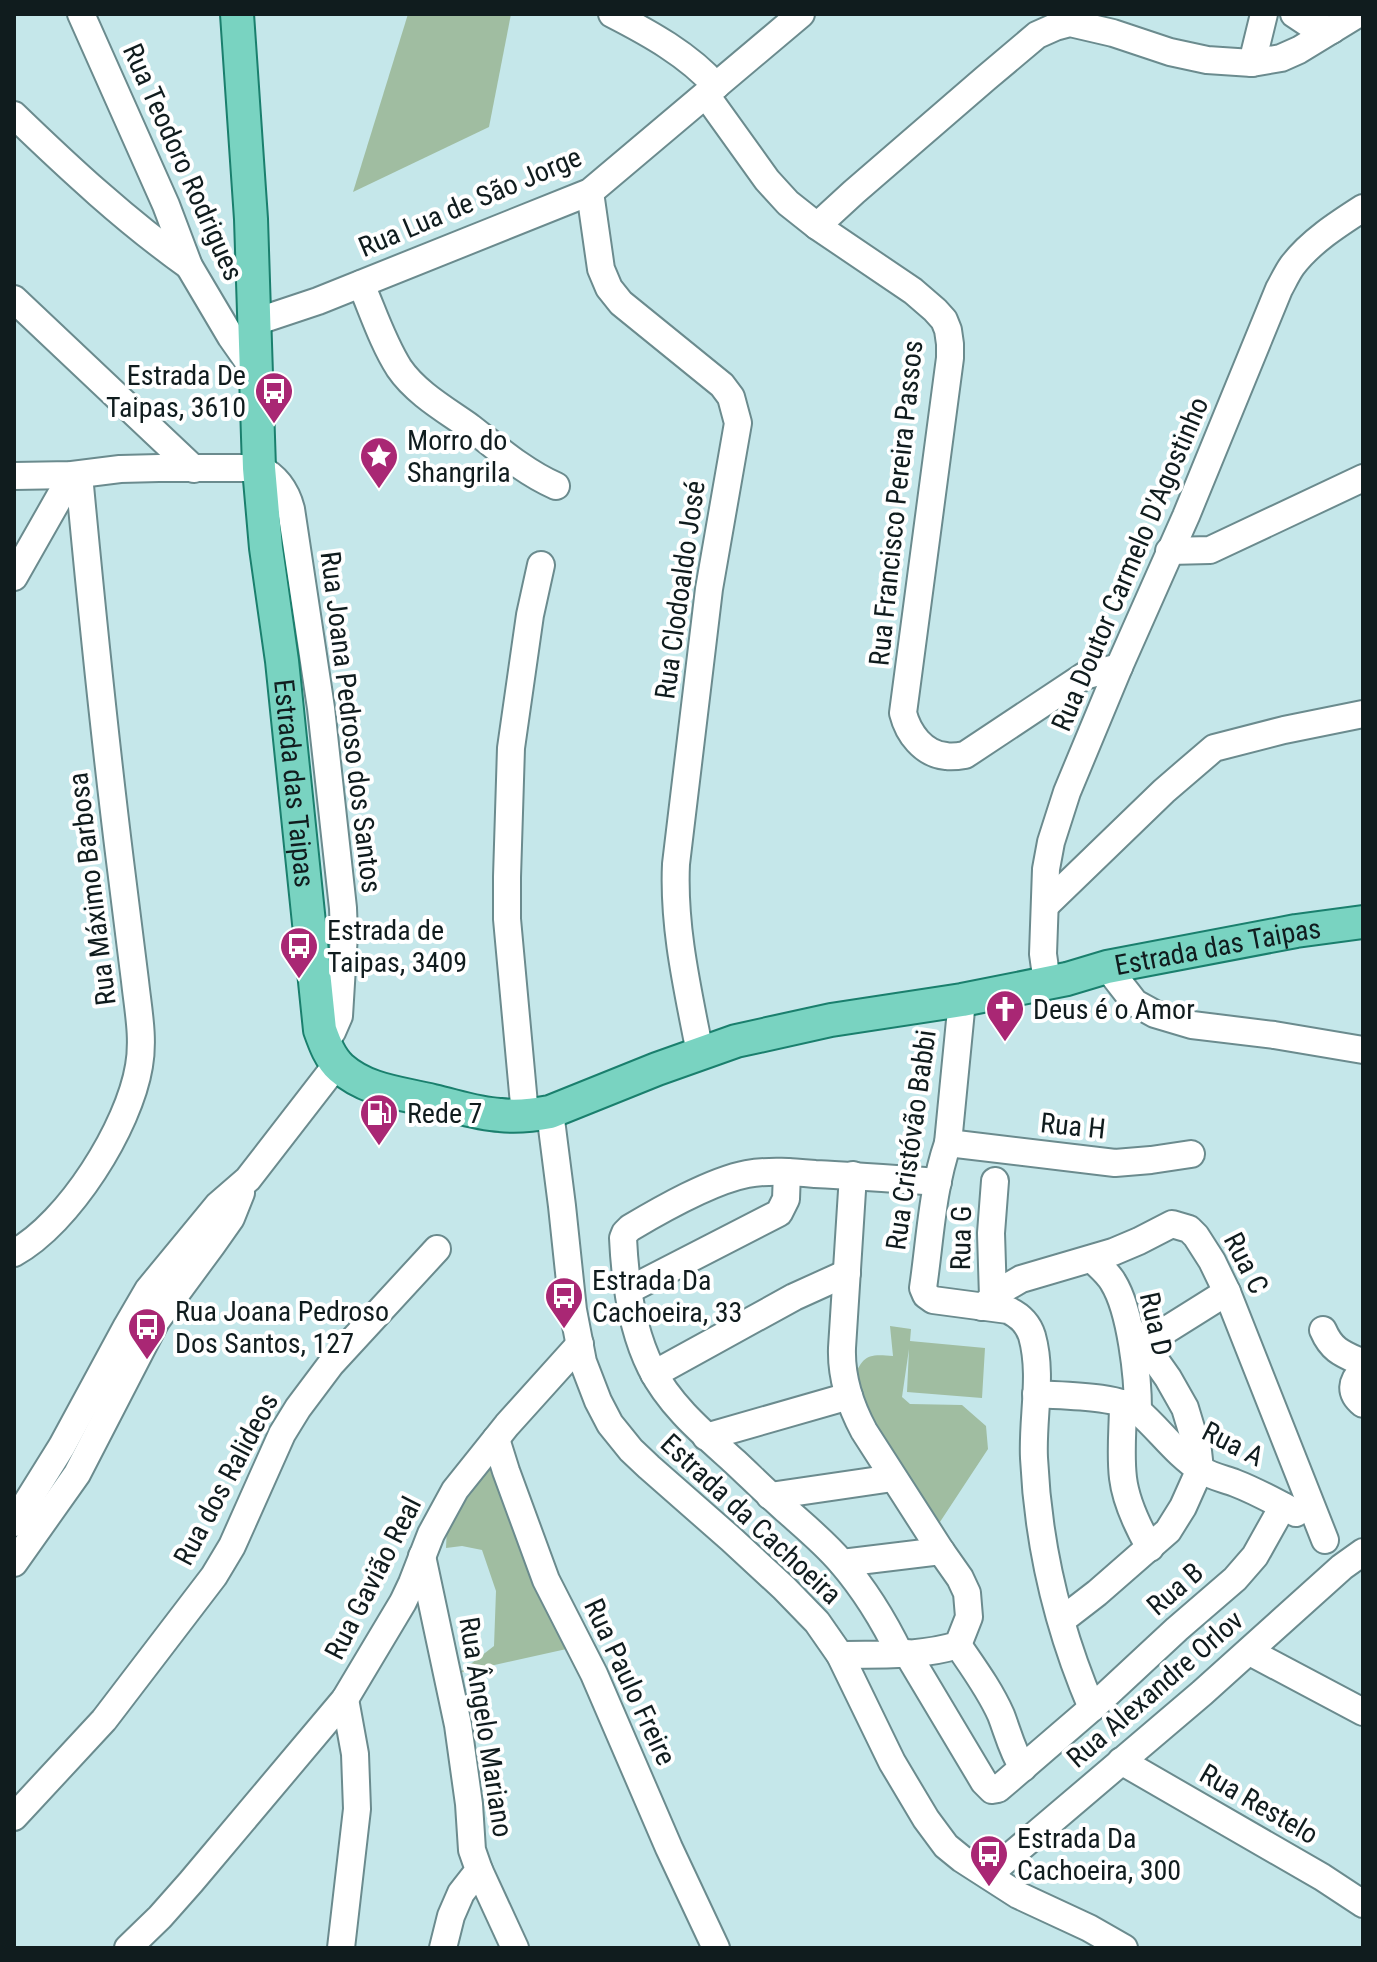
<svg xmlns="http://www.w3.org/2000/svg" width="1377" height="1962" font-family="'Roboto Condensed',sans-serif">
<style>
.green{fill:#a0bda1}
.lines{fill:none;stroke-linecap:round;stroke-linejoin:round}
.minor-casing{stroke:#6b8b8e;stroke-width:30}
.major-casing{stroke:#1a7f6d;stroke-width:36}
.minor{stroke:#fff;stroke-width:26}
.major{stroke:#79d3c1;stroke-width:32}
.labels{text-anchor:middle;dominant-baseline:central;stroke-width:8;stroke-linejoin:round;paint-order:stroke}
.street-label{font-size:28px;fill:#101c1e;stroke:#fff}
.poi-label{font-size:28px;fill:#101c1e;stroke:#fff;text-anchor:start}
</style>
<rect width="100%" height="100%" fill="#c5e7ea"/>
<!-- green -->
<g class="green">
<path d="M408 14H511L489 127 353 192Z"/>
<path d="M890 1326 911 1329 910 1341 985 1348 982 1398 907 1392 909 1349 902 1397 910 1404 962 1405 986 1426 988 1449 938 1525 892 1462 852 1381C863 1357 865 1353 893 1356Z"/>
<path d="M495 1454 571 1648 459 1673 494 1646 496 1591 482 1550 462 1546 446 1548 447 1526Z"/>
</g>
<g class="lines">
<defs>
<g id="minor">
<path d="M81 14 166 205 189 266 231 337 257 374"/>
<path d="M612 14C649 33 689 55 716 86"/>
<path d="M1294 14 1312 26 1332 30"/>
<path d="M1252 63 1264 14"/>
<path d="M706 95 767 180 788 203 817 226 913 291 935 310 944 320 948 330 950 344V358L903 713C908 733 923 754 946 756 952 757 959 756 965 755L1084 676 1119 667"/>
<path d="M14 115C70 169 126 221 189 266"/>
<path d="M590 192 601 269 609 288 621 303 722 385 731 397 738 423 709 589 676 864C673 928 688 991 700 1053"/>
<path d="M817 226 854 192 986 78 1037 35 1055 27 1070 23 1113 33 1170 52 1207 60 1252 63 1281 58 1299 50 1358 14"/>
<path d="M361 284C373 312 383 343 399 368 416 393 446 410 470 427 497 448 524 472 556 486"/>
<path d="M14 299 194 469"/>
<path d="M255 322 318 301 590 192 801 14"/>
<path d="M14 476 72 475 120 469 159 468H259C277 477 286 490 291 509L321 708 343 908 344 934 339 1016 332 1032 323 1039"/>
<path d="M1169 551 1210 550 1363 478"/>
<path d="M14 577 72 475"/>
<path d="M1046 905 1164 791 1214 748 1284 730 1363 714"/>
<path d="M1107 967 1135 1003 1155 1014 1192 1025 1274 1035 1363 1050"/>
<path d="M1047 983 1043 954 1046 869 1051 842 1067 792 1119 667 1186 516 1279 289C1283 282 1287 273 1292 266 1310 242 1338 224 1363 208"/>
<path d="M962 1000 948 1143C932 1189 930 1241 923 1288L926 1295 933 1300 1008 1310C1019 1315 1028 1323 1032 1336 1043 1375 1032 1418 1034 1458 1038 1543 1058 1629 1092 1708"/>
<path d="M550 1112 562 1206 573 1310 583 1362 598 1401 610 1424 631 1450 649 1467 731 1539 784 1588 817 1622 840 1655 892 1762 926 1819 946 1846 962 1859 1018 1895 1089 1928 1124 1948"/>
<path d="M525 1115 507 919V877L511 748 530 615 541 565"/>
<path d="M948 1143 1115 1163 1151 1160 1191 1154"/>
<path d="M14 1253C69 1223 129 1127 139 1066 144 1038 138 1009 135 981 130 941 125 901 120 861 104 732 91 603 79 475"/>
<path d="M1092 1259C1099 1266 1108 1273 1113 1282 1131 1311 1138 1377 1138 1411"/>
<path d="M629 1290 779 1213 786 1199 787 1172"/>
<path d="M993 1297 991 1233 995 1181"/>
<path d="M982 1307 1002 1290 1021 1279 1113 1252 1139 1241 1172 1224 1189 1229 1196 1236 1212 1261 1227 1292 1325 1540"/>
<path d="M1323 1330C1332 1351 1343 1354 1363 1363"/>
<path d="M1144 1344 1227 1292"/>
<path d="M1363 1370C1351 1381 1349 1393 1363 1404"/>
<path d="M654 1374 794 1297 847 1273"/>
<path d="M1036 1394C1062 1396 1119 1395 1138 1411 1160 1430 1176 1454 1201 1470 1211 1476 1224 1479 1235 1483 1256 1491 1276 1502 1296 1513"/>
<path d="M1123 1403C1123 1428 1120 1453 1123 1478 1126 1503 1138 1527 1150 1548"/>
<path d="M706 1437 849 1396"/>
<path d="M496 1439 506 1471 546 1580 594 1674 669 1848 716 1948"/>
<path d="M770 1496 893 1478"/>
<path d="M14 1523 62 1446 127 1326 148 1290 218 1205 248 1179 337 1064"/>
<path d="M422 1556 458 1725 469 1804 472 1850 479 1870 461 1893 451 1916 443 1948"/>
<path d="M14 1563 77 1474 156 1321 212 1245 231 1218 241 1193"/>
<path d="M842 1563 941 1551"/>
<path d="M1062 1620 1097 1593 1168 1531 1183 1507 1200 1469 1198 1451 1185 1408 1168 1378 1144 1344 1130 1329"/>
<path d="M958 1645C973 1667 990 1690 1001 1715 1008 1733 1012 1751 1023 1768"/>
<path d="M1250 1652 1363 1712"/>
<path d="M907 1653 984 1782 992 1790 998 1789 1092 1708 1177 1629 1235 1579 1255 1556 1283 1506"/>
<path d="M900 1654C884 1621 865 1590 841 1562 824 1542 803 1525 784 1508 767 1493 751 1477 735 1462 704 1434 670 1406 651 1368 631 1328 625 1281 623 1238L625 1233 630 1228C662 1209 711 1181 747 1174 770 1170 793 1172 815 1174 856 1176 897 1179 938 1182"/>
<path d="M840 1655C880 1654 919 1657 958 1645L969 1617 967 1593 960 1578 941 1551 864 1431C850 1405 841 1378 842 1348L853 1175"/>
<path d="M1121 1761 1322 1877 1363 1904"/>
<path d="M14 1817 104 1720 214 1576 232 1546 282 1434 298 1408 331 1364 437 1249"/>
<path d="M479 1870 515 1948"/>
<path d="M988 1875 1202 1693 1342 1567 1363 1552"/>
<path d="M128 1948 160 1917 191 1882 345 1699 403 1602 412 1583 431 1534 455 1490 507 1425 580 1344"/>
<path d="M341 1948 357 1809 355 1754 345 1699"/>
</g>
<g id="major">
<path id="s1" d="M237 14 251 219 259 468 266 548 282 661 320 1030C325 1044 330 1058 341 1068 367 1091 401 1093 433 1101 455 1106 478 1114 500 1115 517 1117 534 1115 550 1112L657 1069 736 1041 831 1020 962 1000 1067 979 1107 967 1296 931 1363 922"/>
</g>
</defs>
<!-- minor casing -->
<use href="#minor" class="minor-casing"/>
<!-- major casing -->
<use href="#major" class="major-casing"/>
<!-- minor -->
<use href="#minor" class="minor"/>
<!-- major -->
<use href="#major" class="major"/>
</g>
<!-- icons -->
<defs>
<symbol id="bus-pin" viewBox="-11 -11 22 30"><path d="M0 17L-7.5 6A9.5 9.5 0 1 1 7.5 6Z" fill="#a92774" stroke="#fff"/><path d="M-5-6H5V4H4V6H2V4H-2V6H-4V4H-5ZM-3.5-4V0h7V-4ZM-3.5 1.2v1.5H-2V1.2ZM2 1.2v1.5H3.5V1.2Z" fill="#fff"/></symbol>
<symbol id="sight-pin" viewBox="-11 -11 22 30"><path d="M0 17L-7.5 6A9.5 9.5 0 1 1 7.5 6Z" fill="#a92774" stroke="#fff"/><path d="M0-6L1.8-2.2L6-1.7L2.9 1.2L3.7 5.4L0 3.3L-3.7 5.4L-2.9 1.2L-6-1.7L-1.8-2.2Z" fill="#fff"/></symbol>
<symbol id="church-pin" viewBox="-11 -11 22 30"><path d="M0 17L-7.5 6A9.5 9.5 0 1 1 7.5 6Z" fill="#a92774" stroke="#fff"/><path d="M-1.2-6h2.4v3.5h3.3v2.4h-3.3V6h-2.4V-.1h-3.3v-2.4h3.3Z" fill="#fff"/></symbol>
<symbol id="fuel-pin" viewBox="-11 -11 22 30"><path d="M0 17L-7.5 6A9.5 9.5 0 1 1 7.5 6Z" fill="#a92774" stroke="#fff"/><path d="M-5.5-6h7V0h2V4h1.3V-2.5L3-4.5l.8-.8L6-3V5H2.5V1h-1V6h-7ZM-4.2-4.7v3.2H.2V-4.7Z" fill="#fff"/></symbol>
</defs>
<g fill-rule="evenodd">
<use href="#bus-pin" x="252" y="369" width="44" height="60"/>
<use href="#sight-pin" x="357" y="434" width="44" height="60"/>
<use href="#bus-pin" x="277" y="924" width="44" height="60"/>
<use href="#church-pin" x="983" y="987" width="44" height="60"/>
<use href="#fuel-pin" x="357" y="1091" width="44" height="60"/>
<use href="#bus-pin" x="542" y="1274" width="44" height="60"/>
<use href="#bus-pin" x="125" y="1305" width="44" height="60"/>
<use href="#bus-pin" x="967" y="1832" width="44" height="60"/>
</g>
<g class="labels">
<!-- street labels -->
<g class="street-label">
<text transform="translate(183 162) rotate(66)">Rua Teodoro Rodrigues</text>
<text transform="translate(470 202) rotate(-23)">Rua Lua de São Jorge</text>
<text transform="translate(896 503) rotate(-84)">Rua Francisco Pereira Passos</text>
<text transform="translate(1130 564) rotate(-67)">Rua Doutor Carmelo D'Agostinho</text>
<text transform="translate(680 590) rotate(-82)">Rua Clodoaldo José</text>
<text transform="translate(351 722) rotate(83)">Rua Joana Pedroso dos Santos</text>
<text stroke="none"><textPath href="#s1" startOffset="772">Estrada das Taipas</textPath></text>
<text transform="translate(92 889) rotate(-97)">Rua Máximo Barbosa</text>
<text stroke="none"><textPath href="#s1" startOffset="1972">Estrada das Taipas</textPath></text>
<text transform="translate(1073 1126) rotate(6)">Rua H</text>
<text transform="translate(911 1140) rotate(-82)">Rua Cristóvão Babbi</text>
<text transform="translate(961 1238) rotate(-89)">Rua G</text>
<text transform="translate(1246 1263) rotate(63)">Rua C</text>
<text transform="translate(1156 1324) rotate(77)">Rua D</text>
<text transform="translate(1233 1444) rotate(27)">Rua A</text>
<text transform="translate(226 1479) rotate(-62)">Rua dos Ralideos</text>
<text transform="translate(751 1519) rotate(43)">Estrada da Cachoeira</text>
<text transform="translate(373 1578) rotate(-63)">Rua Gavião Real</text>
<text transform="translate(1175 1589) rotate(-41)">Rua B</text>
<text transform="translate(630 1682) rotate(65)">Rua Paulo Freire</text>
<text transform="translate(1155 1689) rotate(-41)">Rua Alexandre Orlov</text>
<text transform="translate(486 1727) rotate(81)">Rua Ângelo Mariano</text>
<text transform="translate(1259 1804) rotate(30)">Rua Restelo</text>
</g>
<!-- poi labels -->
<g class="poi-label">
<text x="246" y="375" text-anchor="end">Estrada De<tspan x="246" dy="32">Taipas, 3610</tspan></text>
<text x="407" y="440">Morro do<tspan x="407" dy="32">Shangrila</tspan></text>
<text x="327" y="930">Estrada de<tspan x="327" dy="32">Taipas, 3409</tspan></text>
<text x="1033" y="1009">Deus é o Amor</text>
<text x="407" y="1113">Rede 7</text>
<text x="592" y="1280">Estrada Da<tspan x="592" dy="32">Cachoeira, 33</tspan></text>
<text x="175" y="1311">Rua Joana Pedroso<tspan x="175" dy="32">Dos Santos, 127</tspan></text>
<text x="1017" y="1838">Estrada Da<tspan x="1017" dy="32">Cachoeira, 300</tspan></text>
</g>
</g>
<!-- border -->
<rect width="1377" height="1962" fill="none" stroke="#101c1e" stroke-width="32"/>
</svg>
